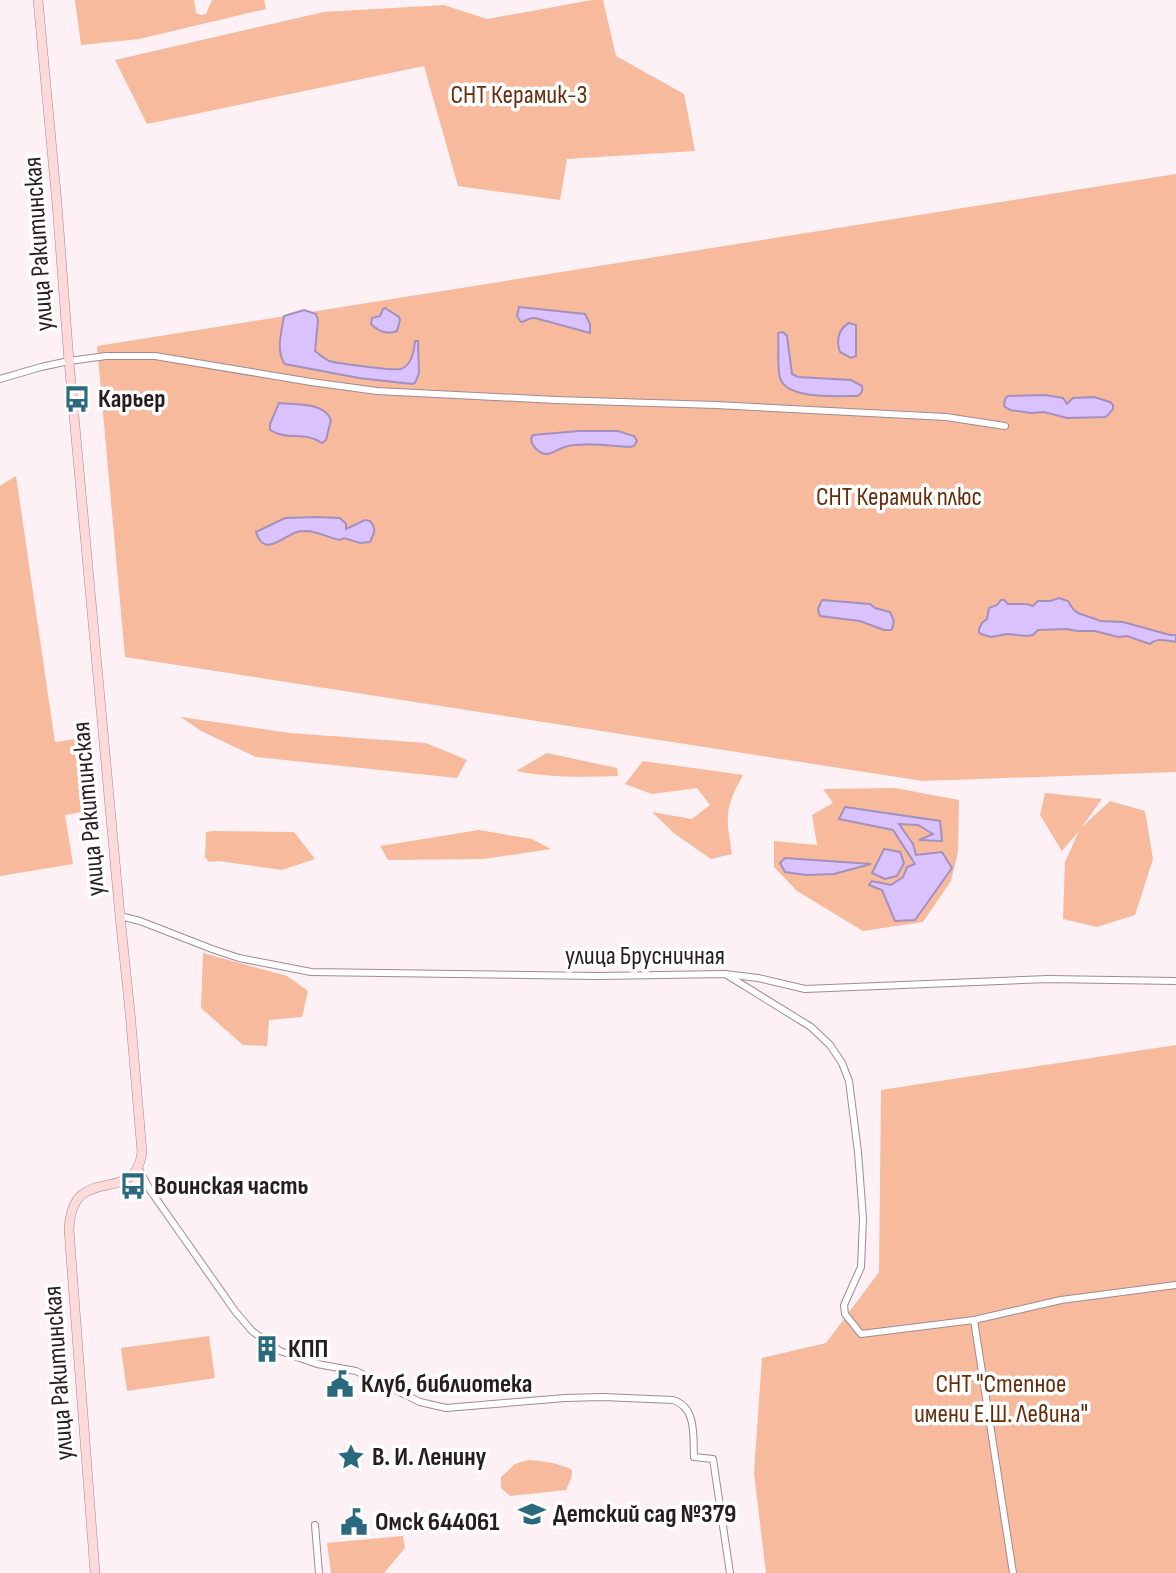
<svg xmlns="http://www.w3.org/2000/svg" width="1176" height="1573" font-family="'Sofia Sans Condensed',sans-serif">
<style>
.green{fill:#f7ba9d}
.water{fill:#d9c2fe;stroke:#a490bc;stroke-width:2}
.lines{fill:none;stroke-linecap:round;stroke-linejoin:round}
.street-casing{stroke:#a38892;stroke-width:8}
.secondary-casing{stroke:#a38892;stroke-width:10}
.street{stroke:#fff;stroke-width:6}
.secondary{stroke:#fddada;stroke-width:9}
.labels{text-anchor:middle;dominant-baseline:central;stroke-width:7;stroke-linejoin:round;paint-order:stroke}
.park-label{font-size:26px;fill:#672d0b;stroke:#fff}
.street-label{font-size:26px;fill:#271d21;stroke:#fff}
.poi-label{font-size:26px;font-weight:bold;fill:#271d21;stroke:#fff;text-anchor:start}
</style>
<rect width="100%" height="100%" fill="#fdf1f5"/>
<!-- green -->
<g class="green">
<path d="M75 0H194L196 13 201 15 206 14 212 0H264L266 9 139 39 81 45Z"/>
<path d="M592 0H603L616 56 684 94 695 151 567 159 560 200 458 186 424 66 147 124 115 60 324 12 444 5 487 19Z"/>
<path d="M1176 174V772L923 781 125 657 97 346Z"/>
<path d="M16 476 55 742 83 738 94 810 65 815 73 864 0 876V486Z"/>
<path d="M181 717 290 733 426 743 467 760 457 778 256 757 201 731Z"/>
<path d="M547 753 617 768 618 776C584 777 550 778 516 771Z"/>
<path d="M643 761 743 775C724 809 726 816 732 854L711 859 675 834 652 812 692 819 710 805 697 788 652 794 625 784Z"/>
<path d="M895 788 959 800 958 852 951 881 923 922 863 931 797 891 774 867V841L817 845 812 815 833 803 823 789Z"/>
<path d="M1045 793 1102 799 1081 828 1110 801 1145 811 1153 859 1135 915 1097 927 1063 919 1065 862 1079 831 1062 851 1040 815Z"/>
<path d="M479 830 532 839 551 849 484 859 388 860 380 846Z"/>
<path d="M212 831 294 832 315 859 282 870 219 861 209 862 205 857 206 832Z"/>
<path d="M203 953 287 976 308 991 302 1017 269 1020 267 1046 243 1045 201 1008Z"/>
<path d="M1176 1045V1573H766L754 1473 762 1358 826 1343 879 1272 881 1090Z"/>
<path d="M209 1336 215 1378 127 1391 121 1348Z"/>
<path d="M528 1460C543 1461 559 1463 572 1470L571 1479 566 1490 510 1496 501 1488V1477L515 1464Z"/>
<path d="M403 1536 405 1548 384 1573H331L327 1543Z"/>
</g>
<!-- water -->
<g class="water">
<path d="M519 307 585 314 590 324V333L535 318C529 317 527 321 521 322L517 316Z"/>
<path d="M385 308 399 317 400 320 397 331C387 335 378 331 371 324L372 318 380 316 383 309Z"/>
<path d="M304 310 316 314 318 320 315 351C320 355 324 358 329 361 335 363 395 371 401 369 412 365 414 351 415 341H418L419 373 415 383 412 384 359 378 285 364C275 352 282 330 284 316Z"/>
<path d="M849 323 856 325V356L851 358 840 352C836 341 838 329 849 323Z"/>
<path d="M783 332 787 336 792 374 798 377 851 380 862 386C863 391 862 394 857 396 838 396 787 400 780 378 777 368 779 345 778 333Z"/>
<path d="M1045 395 1063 398 1067 404 1073 398 1094 397 1110 402 1113 405V409L1107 416 1105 417 1067 418 1044 412 1031 413 1010 410 1004 406 1005 399 1008 396Z"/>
<path d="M279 403C296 405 324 402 331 420L326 440 322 443C305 431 288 441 270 430V424Z"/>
<path d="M579 431H618L634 436 637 441 634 446 630 447C610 446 587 442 568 446 561 447 553 454 546 454 538 453 532 446 531 439L533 435Z"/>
<path d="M317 517 340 518 346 524V529L365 520 370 521C377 529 374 533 370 542L360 543 344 538 340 540C330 538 318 532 308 531 307 531 298 531 297 532 285 535 264 559 256 532L285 518Z"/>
<path d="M1059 598 1068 601 1073 609 1078 613 1101 621 1123 622 1170 635H1176V642C1167 641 1157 637 1150 644L1127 636 1118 637 1095 631H1077L1067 629 1038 630 1033 635 1027 636 1007 634 991 637 981 634 979 632V629L982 623 987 619 989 608 997 605 1001 600H1004L1008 604H1027L1033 606 1038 601H1050Z"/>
<path d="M822 600 870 604 875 608 890 612C893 618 896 623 891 630H884L860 621 820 616 818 609Z"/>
<path d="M845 807 940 821 942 841 919 840 933 834 918 825 899 824 913 844 916 855 942 852 952 868 915 920 895 921 882 890 869 885 872 881 891 885 903 877 907 867 915 864 893 830 839 819Z"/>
<path d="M884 849 900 852 904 863 897 876 885 879 872 873Z"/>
<path d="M785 858 871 864 834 874 806 875 785 872 780 863Z"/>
</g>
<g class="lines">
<defs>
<g id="street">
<path d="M0 379 41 367 69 361 106 356H155L311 382 377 391 556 400 716 405 946 417 1005 426"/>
<path d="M120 916 140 921 212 949 239 958 311 972 599 976 725 974 758 978 805 989 1048 979 1176 981"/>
<path d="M727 975 811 1027 830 1045 842 1063 849 1081 858 1152 863 1218 861 1267 844 1305 845 1314 861 1334 974 1320 1013 1573"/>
<path d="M139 1169 150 1190 235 1311 252 1331 280 1351 317 1364 356 1371 420 1402 446 1408 565 1398 603 1397 673 1400C697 1407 693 1437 694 1457L713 1459 730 1573"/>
<path d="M974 1320 1061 1300 1176 1285"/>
<path d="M315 1525 319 1573"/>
</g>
<path id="secondary" d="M38 0 57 204 69 361 120 916 130 1012 142 1152C135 1209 72 1159 69 1230L95 1573"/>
</defs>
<!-- street casing -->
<use href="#street" class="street-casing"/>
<!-- secondary casing -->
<use href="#secondary" class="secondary-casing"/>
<!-- street -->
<use href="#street" class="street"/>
<!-- secondary -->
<use href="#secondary" class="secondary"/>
</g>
<!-- icons -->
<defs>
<symbol id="bus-bare" viewBox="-9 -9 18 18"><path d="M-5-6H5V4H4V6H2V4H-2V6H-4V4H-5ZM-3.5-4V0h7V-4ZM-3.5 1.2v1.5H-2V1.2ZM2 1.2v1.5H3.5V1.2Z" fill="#2b697f" stroke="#fff" stroke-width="2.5" paint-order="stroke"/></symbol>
<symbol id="building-bare" viewBox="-9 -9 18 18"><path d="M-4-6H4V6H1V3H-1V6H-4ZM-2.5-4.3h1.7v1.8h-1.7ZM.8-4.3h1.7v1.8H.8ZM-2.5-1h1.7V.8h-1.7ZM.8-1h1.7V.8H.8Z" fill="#2b697f" stroke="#fff" stroke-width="2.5" paint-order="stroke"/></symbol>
<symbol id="civic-bare" viewBox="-9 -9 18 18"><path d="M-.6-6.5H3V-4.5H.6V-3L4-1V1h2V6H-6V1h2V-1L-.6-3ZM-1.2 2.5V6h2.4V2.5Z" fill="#2b697f" stroke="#fff" stroke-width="2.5" paint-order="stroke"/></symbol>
<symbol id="sight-bare" viewBox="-9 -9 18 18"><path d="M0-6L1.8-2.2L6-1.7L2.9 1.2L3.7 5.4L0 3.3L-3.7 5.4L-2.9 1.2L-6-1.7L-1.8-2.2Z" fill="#2b697f" stroke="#fff" stroke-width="2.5" paint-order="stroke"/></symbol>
<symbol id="school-bare" viewBox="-9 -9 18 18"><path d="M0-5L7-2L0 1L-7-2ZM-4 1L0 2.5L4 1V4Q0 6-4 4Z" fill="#2b697f" stroke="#fff" stroke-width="2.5" paint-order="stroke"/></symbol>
</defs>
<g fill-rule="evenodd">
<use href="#bus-bare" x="58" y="380" width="38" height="38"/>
<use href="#bus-bare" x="114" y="1167" width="38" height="38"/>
<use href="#building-bare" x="248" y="1330" width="38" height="38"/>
<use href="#civic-bare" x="321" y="1365" width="38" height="38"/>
<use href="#sight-bare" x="332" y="1438" width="38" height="38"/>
<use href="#school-bare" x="513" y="1495" width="38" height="38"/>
<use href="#civic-bare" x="335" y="1503" width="38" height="38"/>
</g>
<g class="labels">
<!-- park labels -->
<g class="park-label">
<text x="519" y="95">СНТ Керамик-3</text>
<text x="899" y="497">СНТ Керамик плюс</text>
<text x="1001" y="1384">СНТ "Степное<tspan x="1001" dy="30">имени Е.Ш. Левина"</tspan></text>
</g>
<!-- street labels -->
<g class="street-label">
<text transform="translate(39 244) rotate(-94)">улица Ракитинская</text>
<text transform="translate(89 809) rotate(-95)">улица Ракитинская</text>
<text x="645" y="956">улица Брусничная</text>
<text transform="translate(59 1373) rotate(-94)">улица Ракитинская</text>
</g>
<!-- poi labels -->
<g class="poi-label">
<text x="98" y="399">Карьер</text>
<text x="154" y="1186">Воинская часть</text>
<text x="288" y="1349">КПП</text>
<text x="361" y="1384">Клуб, библиотека</text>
<text x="372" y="1457">В. И. Ленину</text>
<text x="553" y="1514">Детский сад №379</text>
<text x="375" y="1522">Омск 644061</text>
</g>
</g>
</svg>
